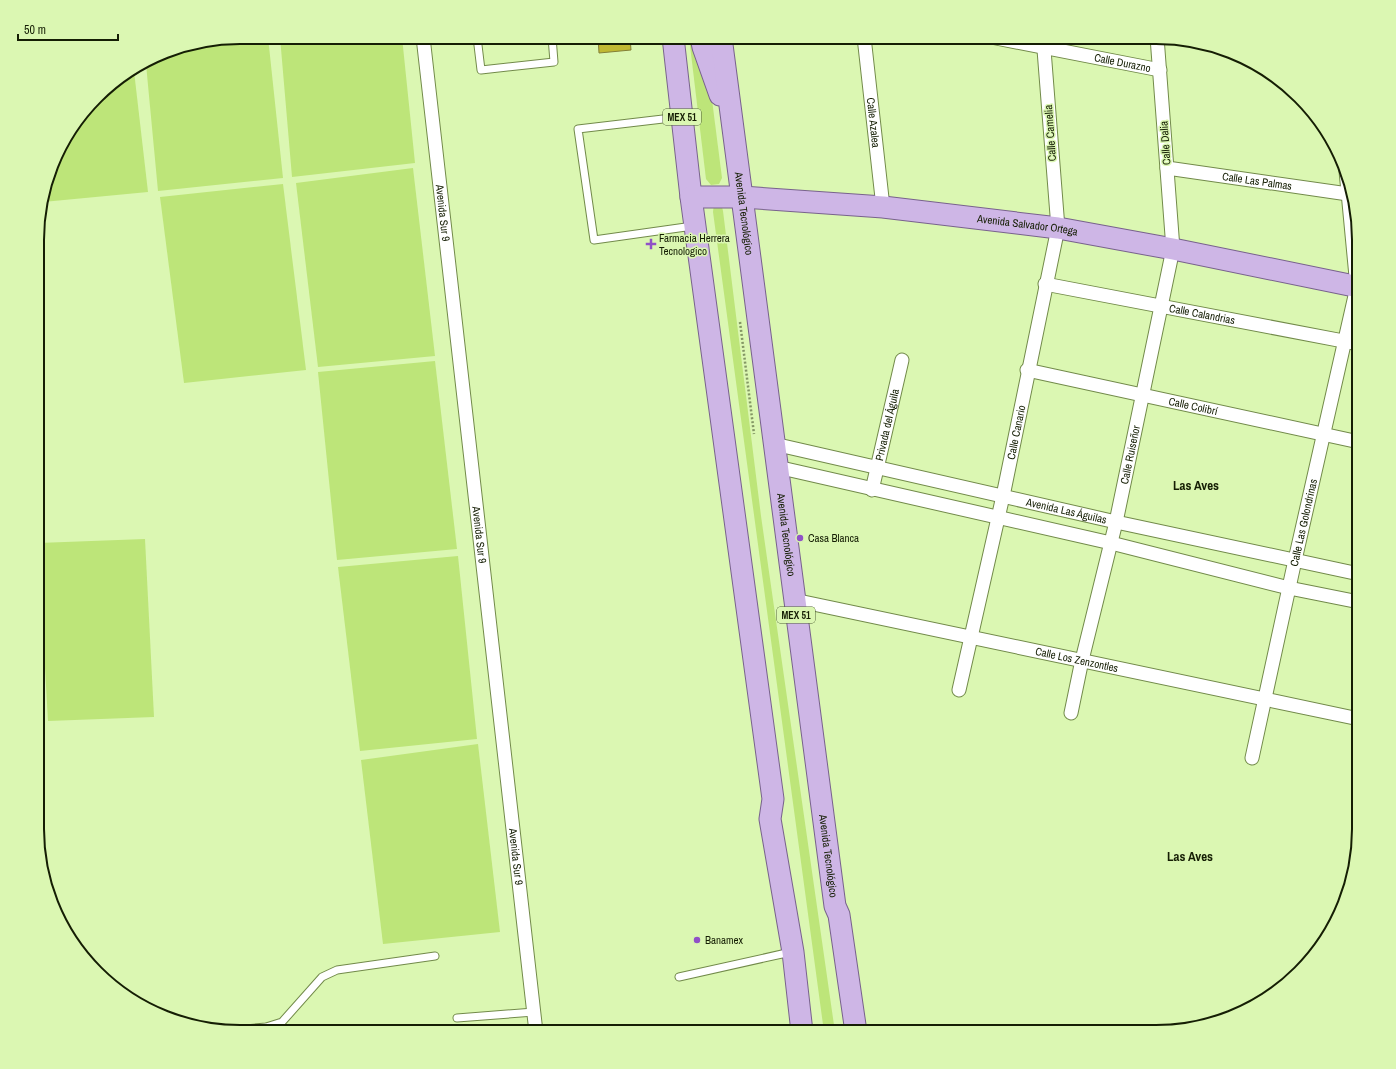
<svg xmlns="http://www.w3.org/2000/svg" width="1396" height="1069" font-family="'Archivo Narrow',sans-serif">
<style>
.green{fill:#bde579}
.building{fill:#c0b833;stroke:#837f37}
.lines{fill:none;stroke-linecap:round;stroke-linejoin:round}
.service-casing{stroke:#728a4a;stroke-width:9}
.minor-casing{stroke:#728a4a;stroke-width:15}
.primary-casing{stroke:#78628c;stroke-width:23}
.path{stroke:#839664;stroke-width:2.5;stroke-dasharray:2 2;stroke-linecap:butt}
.service{stroke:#fff;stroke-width:7}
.minor{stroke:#fff;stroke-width:13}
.primary{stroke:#ceb6e6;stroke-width:21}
.poi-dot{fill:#9051c7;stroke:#dbf7b2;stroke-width:1.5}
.labels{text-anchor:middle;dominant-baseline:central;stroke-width:3;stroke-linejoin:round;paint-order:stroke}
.shield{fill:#dbf7b2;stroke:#505f38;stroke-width:1}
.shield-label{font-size:10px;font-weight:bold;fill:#151e04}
.street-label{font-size:11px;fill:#151e04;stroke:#dbf7b2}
.poi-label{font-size:11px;fill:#151e04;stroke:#dbf7b2;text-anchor:start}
.quarter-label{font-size:13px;font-weight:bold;fill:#151e04;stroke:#dbf7b2}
.rim{fill:none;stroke:#151e04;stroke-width:2}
</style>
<rect width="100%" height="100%" fill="#dbf7b2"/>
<!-- green -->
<g class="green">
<path d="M240 37H268L283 178 158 191 146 64 175 48Z"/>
<path d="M280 37H402L415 163 292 177Z"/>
<path d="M689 37H700L711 92 722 178 719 184 711 185 706 179Z"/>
<path d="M134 71 148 192 43 202 64 139 106 87Z"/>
<path d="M413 168 435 356 318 367 296 183Z"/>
<path d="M283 184 306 370 184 383 160 197Z"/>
<path d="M714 203H721L723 211 761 516 835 1032H824L713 212Z"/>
<path d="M435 361 457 549 337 560 318 372Z"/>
<path d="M145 539 154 717 48 721 38 543Z"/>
<path d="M458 556 477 739 360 751 338 567Z"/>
<path d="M478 744 500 932 383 944 361 760Z"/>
</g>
<!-- building -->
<path class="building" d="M598 37H630L631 50 599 53Z"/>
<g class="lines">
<defs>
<g id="service">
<path d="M477 37 481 70 554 62 552 37"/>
<path d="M680 117 578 129 594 240 693 226"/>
<path d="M679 977 791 952"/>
<path d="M457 1018 534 1012"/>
<path d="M223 1031 266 1027 282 1022 322 977 337 970 435 956"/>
</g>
<g id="minor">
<path id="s1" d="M423 37 536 1032"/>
<path id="s2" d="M864 37 883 207"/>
<path id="s3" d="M991 37 1160 70"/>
<path id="s4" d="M1167 168 1348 194"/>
<path id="s5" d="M1045 284 1359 344"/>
<path id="s6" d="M1027 370 1359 442"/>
<path id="s7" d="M774 444 1116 522 1359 574"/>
<path d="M777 467 1111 543 1289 588 1359 602"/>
<path id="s8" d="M872 490 902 360"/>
<path id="s9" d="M794 600 1359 719"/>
<path id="s10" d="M959 690 1003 496 1058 228 1043 37"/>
<path id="s11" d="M1071 713 1082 660 1116 522 1173 249 1157 37"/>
<path id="s12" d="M1252 758 1295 560 1357 287 1346 171"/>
</g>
<g id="primary">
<path d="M673 37 691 197 773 799 770 819 793 952 802 1032"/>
<path d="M701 37 703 47 720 95"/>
<path id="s13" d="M721 37 835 906 839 915 856 1032"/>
<path id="s14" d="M691 197H742L883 207 1058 228 1173 249 1359 287"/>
</g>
</defs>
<!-- service casing -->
<use href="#service" class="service-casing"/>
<!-- minor casing -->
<use href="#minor" class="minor-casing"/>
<!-- primary casing -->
<use href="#primary" class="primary-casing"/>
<!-- path -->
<path class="path" d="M740 322 754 434"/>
<!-- service -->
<use href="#service" class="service"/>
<!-- minor -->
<use href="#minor" class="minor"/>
<!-- primary -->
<use href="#primary" class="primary"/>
</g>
<!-- markers -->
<g class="poi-dot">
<path d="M649 238h4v4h4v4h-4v4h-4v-4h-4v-4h4z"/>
<circle cx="800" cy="538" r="4"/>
<circle cx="697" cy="940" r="4"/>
</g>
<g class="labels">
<!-- shield labels -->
<g class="shield">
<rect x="663" y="109" width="38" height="16" rx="3"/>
<rect x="777" y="607" width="38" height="16" rx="3"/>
</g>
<g class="shield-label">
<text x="682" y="117">MEX 51</text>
<text x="796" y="615">MEX 51</text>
</g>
<!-- street labels -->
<g class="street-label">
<text stroke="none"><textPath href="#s3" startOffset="134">Calle Durazno</textPath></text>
<text stroke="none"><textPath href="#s2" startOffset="86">Calle Azalea</textPath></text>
<text transform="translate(1050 133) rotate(-94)">Calle Camelia</text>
<text transform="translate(1165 143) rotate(-94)">Calle Dalia</text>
<text stroke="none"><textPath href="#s4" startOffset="91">Calle Las Palmas</textPath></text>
<text stroke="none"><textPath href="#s1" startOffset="177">Avenida Sur 9</textPath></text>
<text stroke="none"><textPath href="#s13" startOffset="178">Avenida Tecnológico</textPath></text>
<text stroke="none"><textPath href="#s14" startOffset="338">Avenida Salvador Ortega</textPath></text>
<text stroke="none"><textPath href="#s5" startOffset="160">Calle Calandrias</textPath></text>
<text stroke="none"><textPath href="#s6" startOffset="170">Calle Colibrí</textPath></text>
<text stroke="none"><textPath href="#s8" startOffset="67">Privada del Águila</textPath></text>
<text stroke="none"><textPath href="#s10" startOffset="264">Calle Canario</textPath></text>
<text stroke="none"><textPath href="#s11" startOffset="265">Calle Ruiseñor</textPath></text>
<text stroke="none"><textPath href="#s7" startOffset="300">Avenida Las Águilas</textPath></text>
<text stroke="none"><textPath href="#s12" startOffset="241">Calle Las Golondrinas</textPath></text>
<text stroke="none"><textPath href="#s1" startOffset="501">Avenida Sur 9</textPath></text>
<text stroke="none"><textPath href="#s13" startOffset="502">Avenida Tecnológico</textPath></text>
<text stroke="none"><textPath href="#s9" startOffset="289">Calle Los Zenzontles</textPath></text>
<text stroke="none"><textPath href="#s1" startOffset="825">Avenida Sur 9</textPath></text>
<text stroke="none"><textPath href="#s13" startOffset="826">Avenida Tecnológico</textPath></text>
</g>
<!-- poi labels -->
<g class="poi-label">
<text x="659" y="238">Farmacia Herrera<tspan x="659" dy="13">Tecnologico</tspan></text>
<text x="808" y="538">Casa Blanca</text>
<text x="705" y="940">Banamex</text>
</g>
<!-- quarter labels -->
<g class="quarter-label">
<text x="1196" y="485">Las Aves</text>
<text x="1190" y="856">Las Aves</text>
</g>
</g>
<!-- crop -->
<path d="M0 0H1396V1069H0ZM240 44H1156A196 196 0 0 1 1352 240V829A196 196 0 0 1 1156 1025H240A196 196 0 0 1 44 829V240A196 196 0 0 1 240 44Z" fill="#dbf7b2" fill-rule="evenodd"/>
<path class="rim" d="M240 44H1156A196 196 0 0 1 1352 240V829A196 196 0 0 1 1156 1025H240A196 196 0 0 1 44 829V240A196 196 0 0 1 240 44Z"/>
<!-- scale -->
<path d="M18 34v6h100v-6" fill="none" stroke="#151e04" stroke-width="2"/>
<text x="24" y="34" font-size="12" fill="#151e04" stroke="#dbf7b2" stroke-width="3" paint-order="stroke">50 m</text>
</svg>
